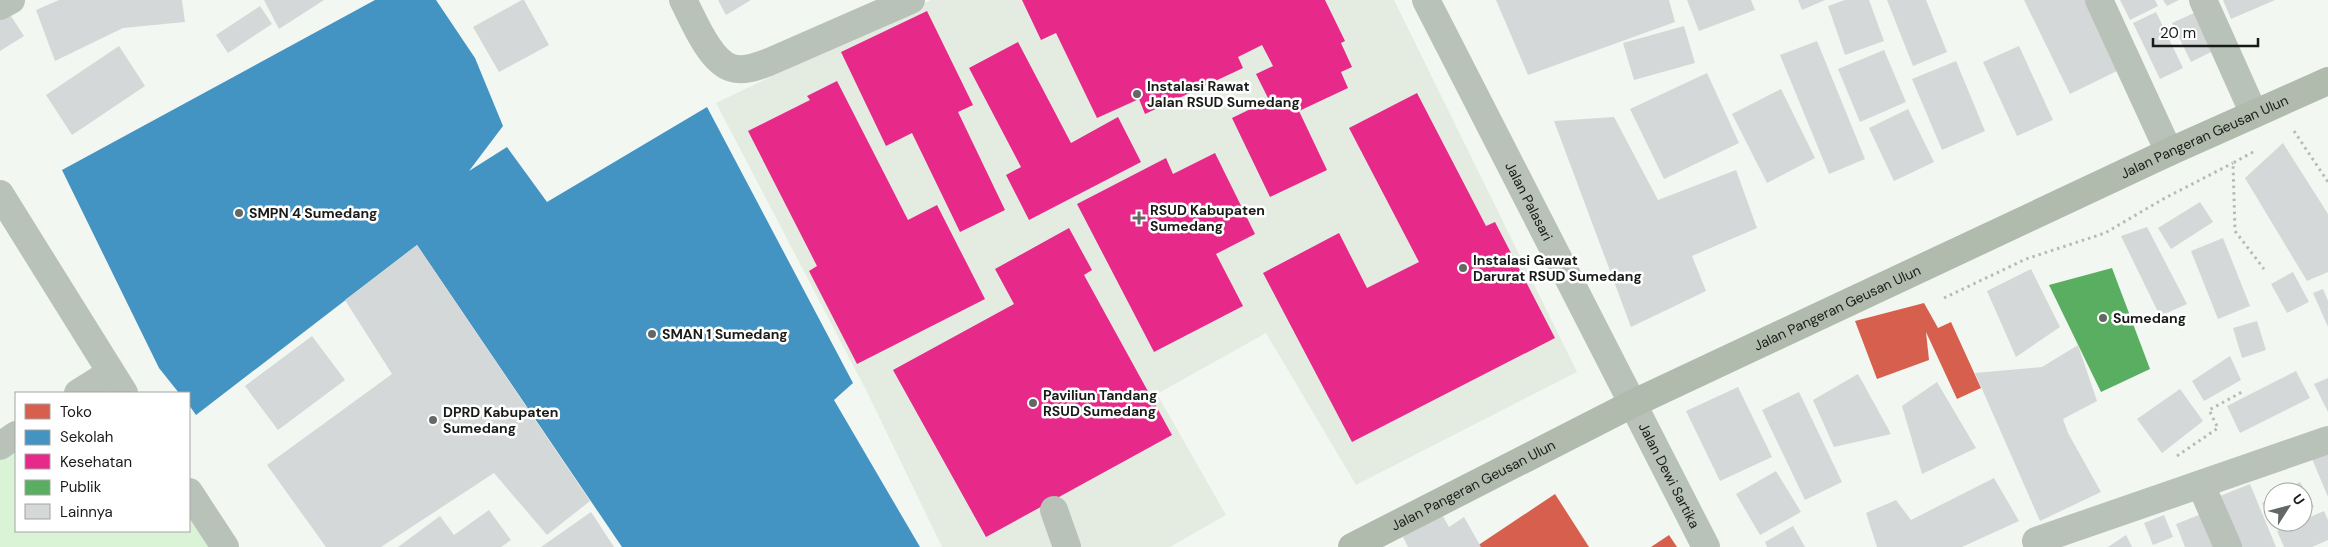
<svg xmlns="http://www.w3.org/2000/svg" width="2328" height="547" font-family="'DM Sans',sans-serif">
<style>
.built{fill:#e4ece2}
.green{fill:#daf3d7}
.shops{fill:#d6604d}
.schools{fill:#4393c3}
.health{fill:#e7298a}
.public{fill:#5aae61}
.building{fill:#d5d8d8}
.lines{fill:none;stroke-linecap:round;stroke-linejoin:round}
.path{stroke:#b6bcb5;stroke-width:3;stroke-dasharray:2.5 4;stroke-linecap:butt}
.minor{stroke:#b9c2b8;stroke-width:28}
.major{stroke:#b0bbae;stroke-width:28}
.poi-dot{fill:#646864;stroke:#fff;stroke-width:2}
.labels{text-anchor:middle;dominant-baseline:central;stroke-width:5;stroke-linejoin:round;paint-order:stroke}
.poi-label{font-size:14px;font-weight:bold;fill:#181b17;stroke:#fff;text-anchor:start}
.street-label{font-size:14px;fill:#181b17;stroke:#fff}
</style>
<rect width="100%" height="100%" fill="#f2f7f2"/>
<!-- built -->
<path class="built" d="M931 0H1394L1577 372 1356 485 1266 333 1157 394 1226 515 1170 547H942L867 392 716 103Z"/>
<!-- green -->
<path class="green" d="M16 443V531H189V502L218 547H0V454Z"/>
<!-- shops -->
<g class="shops">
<path d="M1924 303 1938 328 1951 322 1981 388 1957 399 1926 332 1929 360 1877 379 1855 321Z"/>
<path d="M1555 494 1589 547H1478L1477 546Z"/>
<path d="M1669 535 1677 547H1651Z"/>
</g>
<!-- schools -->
<path class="schools" d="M375 0H436L475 58 503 126 469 171 507 147 547 202 707 107 853 383 834 400 920 547H622L417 245 196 415 189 405V393H179L159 368 62 170Z"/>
<!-- health -->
<g class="health">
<path d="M1022 0H1325L1345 41 1341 43 1352 67 1341 72 1348 88 1299 111 1327 170 1270 197 1232 118 1269 100 1256 74 1273 66 1262 45 1238 57 1243 68 1145 114 1139 99 1097 118 1056 33 1041 40Z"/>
<path d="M927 11 973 105 958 112 1005 210 960 232 912 133 886 146 841 52Z"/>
<path d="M1018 42 1071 143 1118 117 1141 162 1029 220 1006 175 1021 167 969 68Z"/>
<path d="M837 81 908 220 937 205 985 299 857 364 809 271 817 266 748 131 810 100 807 96Z"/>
<path d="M1417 93 1486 226 1495 222 1555 338 1352 442 1263 273 1339 233 1367 288 1419 262 1349 128Z"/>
<path d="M1215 153 1255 234 1216 254 1243 306 1154 352 1077 204 1166 158 1173 174Z"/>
<path d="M1069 228 1092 270 1084 275 1172 435 986 537 893 370 1014 304 995 269Z"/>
</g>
<!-- public -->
<path class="public" d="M2112 268 2150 369 2101 392 2049 285Z"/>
<!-- building -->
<g class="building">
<path d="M59 0H182L185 22 123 28 55 61 36 10Z"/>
<path d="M264 0H324L279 29Z"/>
<path d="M522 0H524L549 45 499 72 473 27Z"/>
<path d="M718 0H751L726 15Z"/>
<path d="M1496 0H1669L1675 22 1528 75Z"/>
<path d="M1687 0H1751L1755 10 1699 31Z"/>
<path d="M1798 0H1825L1802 10Z"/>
<path d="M1845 0H1869L1884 41 1845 55 1828 6Z"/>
<path d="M1887 0H1926L1947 52 1913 66Z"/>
<path d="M2024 0H2090L2123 68 2070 94Z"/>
<path d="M2120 0H2155L2158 6 2130 20Z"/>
<path d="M2163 0H2179L2167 6Z"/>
<path d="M2223 0H2275L2231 19Z"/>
<path d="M260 6 272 24 228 53 216 35Z"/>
<path d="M7 10 24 36 0 51V15Z"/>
<path d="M2156 12 2183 68 2160 79 2133 23Z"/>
<path d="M2194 13 2213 51 2191 62 2172 23Z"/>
<path d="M1684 26 1695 63 1634 80 1623 43Z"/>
<path d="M1817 41 1865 159 1829 174 1780 55Z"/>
<path d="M119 46 145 86 72 135 46 95Z"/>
<path d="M2019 46 2053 120 2017 136 1983 62Z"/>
<path d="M1884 50 1906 102 1860 122 1838 69Z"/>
<path d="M1956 61 1985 131 1942 150 1912 79Z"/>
<path d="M1707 73 1739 143 1664 179 1630 109Z"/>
<path d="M1781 89 1815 158 1767 183 1732 114Z"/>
<path d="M1908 109 1934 162 1894 181 1869 128Z"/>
<path d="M1614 117 1658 200 1736 170 1757 228 1692 256 1706 291 1631 327 1554 121Z"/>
<path d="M2283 143 2328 214V272L2307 281 2245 178Z"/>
<path d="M2200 202 2213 222 2171 249 2158 228Z"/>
<path d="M2147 227 2187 304 2160 316 2121 236Z"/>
<path d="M2223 238 2250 306 2218 319 2191 251Z"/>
<path d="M417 245 590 501 547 535 494 473 381 547H326L267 465 392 374 345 300Z"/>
<path d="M2031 269 2060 327 2016 357 1987 291Z"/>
<path d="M2293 272 2309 302 2287 313 2271 284Z"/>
<path d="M2323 289 2328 301V327L2313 293Z"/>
<path d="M2257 321 2266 350 2242 358 2233 328Z"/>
<path d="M312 336 345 380 278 430 245 386Z"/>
<path d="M2078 345 2097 401 2063 419 2068 433 2101 492 2040 521 1975 373 2042 367Z"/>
<path d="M2230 356 2241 380 2204 401 2192 381Z"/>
<path d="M2296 371 2310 398 2240 433 2227 406Z"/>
<path d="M1858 374 1891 434 1834 447 1813 400Z"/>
<path d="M2328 378V412L2314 384Z"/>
<path d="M1937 382 1976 448 1922 474 1902 406Z"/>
<path d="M1738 387 1772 457 1720 481 1686 411Z"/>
<path d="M2180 389 2203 421 2162 453 2137 419Z"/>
<path d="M1799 392 1842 482 1805 500 1762 410Z"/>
<path d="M2328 447V497L2310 454Z"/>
<path d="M1776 471 1801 512 1760 535 1736 494Z"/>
<path d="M1994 478 2019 521 1962 547H1877L1866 513 1896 500 1911 520Z"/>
<path d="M2300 482 2314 507 2303 513V492H2282Z"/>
<path d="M2250 484 2276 547H2234L2215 498Z"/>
<path d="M2273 497V522H2286L2275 528 2262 503Z"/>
<path d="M1436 504 1449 527 1464 517 1481 547H1408L1403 537Z"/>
<path d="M489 510 511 540 501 547H398L440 516 454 535Z"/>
<path d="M2324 511 2328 520V540L2312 547H2284L2277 531 2298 522H2303V520Z"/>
<path d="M591 512 614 547H541Z"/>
<path d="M2204 513 2218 547H2185L2176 524Z"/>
<path d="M2164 515 2173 537 2153 545 2144 523Z"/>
<path d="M1793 526 1805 547H1767L1765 542Z"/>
<path d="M2126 535 2132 547H2108Z"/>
</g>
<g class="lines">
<!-- path -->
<g class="path">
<path d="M2294 131 2328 182"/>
<path d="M2253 152 2233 163 2235 231 2264 269"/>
<path d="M1944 298 2026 259 2105 233 2165 198 2233 163"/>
<path d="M2177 456 2218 428 2209 410 2242 392"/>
</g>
<!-- minor -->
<g class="minor">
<path d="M683 0C693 19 710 62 732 68 744 72 758 66 769 62L911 0"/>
<path id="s1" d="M1426 0 1706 547"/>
<path d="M2099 0 2169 152"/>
<path d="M2203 0 2254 114"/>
<path d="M0 6 11 0"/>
<path d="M0 194 124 393"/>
<path d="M78 393 110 373"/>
<path d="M0 446 16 435"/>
<path d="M2201 485 2228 547"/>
<path d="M189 492 225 547"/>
<path d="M1054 510 1067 547"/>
<path d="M2036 541 2328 440"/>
</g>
<!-- major -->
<path class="major" id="s2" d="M1352 547 1632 404 2169 152 2328 81"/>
</g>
<!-- markers -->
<g class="poi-dot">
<circle cx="1137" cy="94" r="5"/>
<circle cx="239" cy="213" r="5"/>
<path d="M1136.5 210.5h5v5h5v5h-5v5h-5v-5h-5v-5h5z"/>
<circle cx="1463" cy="268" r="5"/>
<circle cx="2103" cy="318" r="5"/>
<circle cx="652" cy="334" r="5"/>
<circle cx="1033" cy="403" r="5"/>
<circle cx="433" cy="420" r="5"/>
</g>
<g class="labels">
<!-- poi labels -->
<g class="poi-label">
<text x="1147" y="86">Instalasi Rawat<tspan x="1147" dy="16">Jalan RSUD Sumedang</tspan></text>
<text x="1150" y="210">RSUD Kabupaten<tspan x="1150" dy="16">Sumedang</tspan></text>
<text x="249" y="213">SMPN 4 Sumedang</text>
<text x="1473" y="260">Instalasi Gawat<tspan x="1473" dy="16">Darurat RSUD Sumedang</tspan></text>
<text x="2113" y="318">Sumedang</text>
<text x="662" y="334">SMAN 1 Sumedang</text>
<text x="1043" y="395">Paviliun Tandang<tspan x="1043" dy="16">RSUD Sumedang</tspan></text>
<text x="443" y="412">DPRD Kabupaten<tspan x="443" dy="16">Sumedang</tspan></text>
</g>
<!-- street labels -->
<g class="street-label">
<text stroke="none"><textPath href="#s2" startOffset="946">Jalan Pangeran Geusan Ulun</textPath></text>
<text stroke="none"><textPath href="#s1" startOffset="226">Jalan Palasari</textPath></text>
<text stroke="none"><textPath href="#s2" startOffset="541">Jalan Pangeran Geusan Ulun</textPath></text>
<text stroke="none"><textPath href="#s1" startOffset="534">Jalan Dewi Sartika</textPath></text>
<text stroke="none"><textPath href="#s2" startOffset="136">Jalan Pangeran Geusan Ulun</textPath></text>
</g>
</g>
<!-- legend -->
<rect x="15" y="392" width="175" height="140" fill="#ffffff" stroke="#a3a4a2"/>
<rect x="25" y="404" width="25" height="15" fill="#d6604d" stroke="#a3a4a2"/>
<text x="60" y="417" font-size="15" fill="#181b17">Toko</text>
<rect x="25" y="430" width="25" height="15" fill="#4393c3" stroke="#a3a4a2"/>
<text x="60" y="442" font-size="15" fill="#181b17">Sekolah</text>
<rect x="25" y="454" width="25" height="15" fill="#e7298a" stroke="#a3a4a2"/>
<text x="60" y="467" font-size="15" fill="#181b17">Kesehatan</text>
<rect x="25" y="480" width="25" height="15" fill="#5aae61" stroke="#a3a4a2"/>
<text x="60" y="492" font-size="15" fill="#181b17">Publik</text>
<rect x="25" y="504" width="25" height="15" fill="#d5d8d8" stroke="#a3a4a2"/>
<text x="60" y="517" font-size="15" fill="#181b17">Lainnya</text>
<!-- north arrow -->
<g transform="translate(2288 507) rotate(54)"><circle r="24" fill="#ffffff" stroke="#a3a4a2"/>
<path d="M0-4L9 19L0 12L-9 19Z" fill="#646864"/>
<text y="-8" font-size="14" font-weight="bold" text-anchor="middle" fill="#181b17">U</text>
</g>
<!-- scale -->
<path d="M2153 38v8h105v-8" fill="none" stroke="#181b17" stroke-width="2.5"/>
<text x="2160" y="38" font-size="15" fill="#181b17" stroke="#ffffff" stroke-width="4" paint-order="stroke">20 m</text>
</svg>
